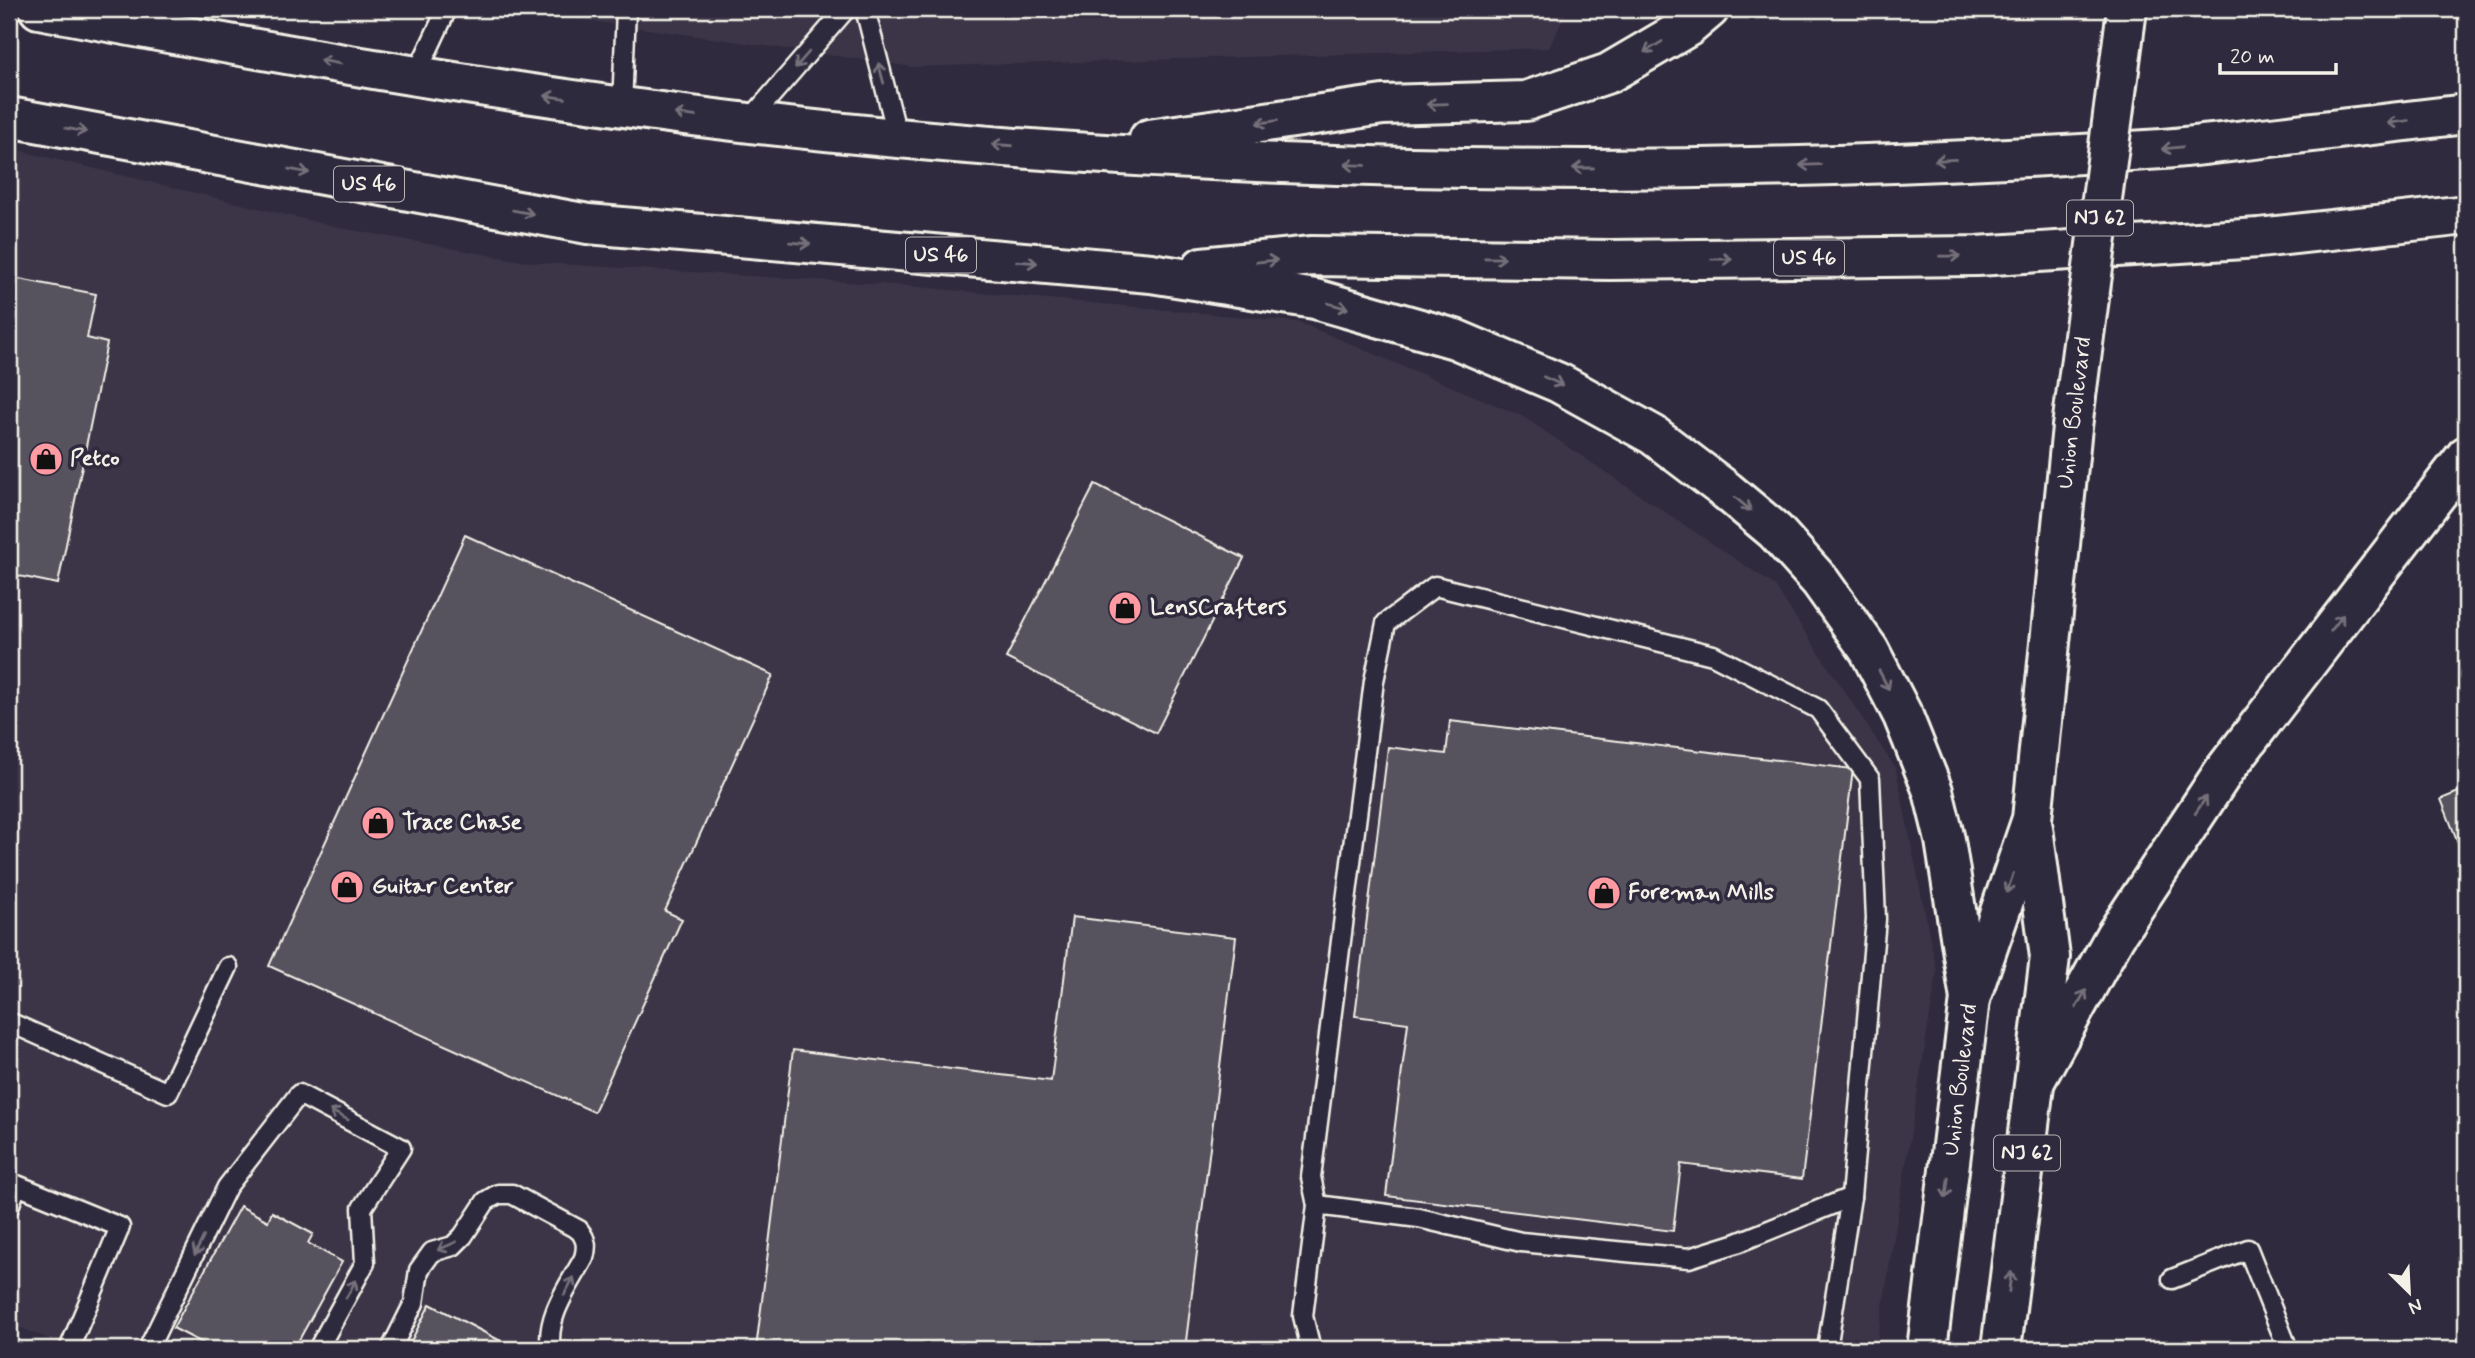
<svg xmlns="http://www.w3.org/2000/svg" width="2475" height="1358" font-family="Mynerve,sans-serif">
<style>
.built{fill:#3b3647}
.building{fill:#56525f;stroke:#f4f1e8;stroke-width:2}
.lines{fill:none;stroke-linecap:round;stroke-linejoin:round}
.lane-casing{stroke:#f4f1e8;stroke-width:23}
.primary-casing{stroke:#f4f1e8;stroke-width:44}
.highway-casing{stroke:#f4f1e8;stroke-width:44}
.lane{stroke:#2f2a3d;stroke-width:18}
.primary{stroke:#2f2a3d;stroke-width:38}
.highway{stroke:#2f2a3d;stroke-width:38}
.primary-bridge-casing{stroke:#f4f1e8;stroke-width:44;stroke-linecap:butt}
.primary-bridge{stroke:#2f2a3d;stroke-width:38}
.oneway{stroke:#747079}
.labels{text-anchor:middle;dominant-baseline:central;stroke-width:7;stroke-linejoin:round;paint-order:stroke}
.shield{fill:#2f2a3d;stroke:#b9b5b5;stroke-width:2}
.shield-label{font-size:21px;font-weight:bold;fill:#f4f1e8}
.street-label{font-size:23px;fill:#f4f1e8;stroke:#2f2a3d}
.poi-label{font-size:23px;font-weight:bold;fill:#f4f1e8;stroke:#2f2a3d;text-anchor:start}
</style>
<rect width="100%" height="100%" fill="#2f2a3d"/>
<filter id="ink" filterUnits="userSpaceOnUse"><feTurbulence type="fractalNoise" baseFrequency=".0143" numOctaves="2"/><feDisplacementMap in="SourceGraphic" scale="14" xChannelSelector="R" yChannelSelector="G"/><feConvolveMatrix kernelMatrix="1 2 1 2 8 2 1 2 1" color-interpolation-filters="sRGB"/></filter>
<g filter="url(#ink)">
<!-- built -->
<g class="built">
<path d="M507 9H1568L1549 48 913 67Z"/>
<path d="M9 148 341 228 527 262 896 285 1298 322 1522 416 1774 585 1896 769 1937 972 1876 1349H72L9 1323Z"/>
</g>
<!-- building -->
<g class="building">
<path d="M9 277 96 294 87 338 107 343 58 584 9 574Z"/>
<path d="M1095 484 1244 558 1156 733 1006 658Z"/>
<path d="M465 535 773 675 665 911 682 919 594 1112 269 966Z"/>
<path d="M1450 721 1853 769 1802 1179 1681 1164 1673 1231 1386 1196 1408 1023 1355 1016 1388 747 1446 754Z"/>
<path d="M2466 789V863L2441 799Z"/>
<path d="M1072 917 1236 937 1185 1349H756L793 1050 1051 1081Z"/>
<path d="M240 1206 268 1221 272 1212 313 1234 308 1243 342 1262 294 1349H214L173 1328Z"/>
<path d="M430 1304 516 1349H407Z"/>
</g>
<g class="lines">
<defs>
<g id="lane">
<path d="M865 9 898 138"/>
<path d="M415 77 447 9"/>
<path d="M622 107 626 9"/>
<path d="M748 122 846 9"/>
<path d="M9 1022 168 1093 228 967"/>
<path d="M1317 1205 1419 1218 1521 1242 1689 1258 1737 1243 1851 1197"/>
<path d="M9 1207 17 1185 120 1227 69 1349"/>
<path d="M2172 1279 2248 1249 2288 1349"/>
<path d="M148 1349 227 1187 299 1094 401 1148 362 1208 365 1263 318 1349"/>
<path d="M391 1349 414 1303 419 1270 432 1252 453 1246 463 1236 486 1201 498 1194H512L579 1230C587 1240 587 1247 584 1258 569 1286 545 1317 551 1349"/>
<path d="M1311 1349 1303 1316 1317 1205 1311 1177 1374 681 1386 623 1435 586 1713 655 1818 709 1870 779 1876 919 1851 1197 1827 1349"/>
</g>
<g id="primary">
<path d="M1927 1349 1970 999 2032 819 2072 427"/>
<path d="M2001 1349 2050 957 2033 828"/>
</g>
<g id="highway">
<path d="M39 9C272 53 505 94 741 122 1212 176 1689 181 2162 149 2198 146 2235 141 2271 137 2336 129 2401 122 2466 114"/>
<path d="M9 117 588 224 1151 273 1315 299 1455 339 1559 383 1653 435 1727 491 1775 531 1820 581 1869 650 1903 716 1933 791 1945 840 1970 999"/>
<path d="M1149 139 1383 105 1526 101 1609 73 1689 26 1709 9"/>
<path d="M1202 267 1312 256 1610 260 1977 256 2259 238 2466 215"/>
<path d="M2036 1079 2115 936 2224 771 2466 456"/>
</g>
</defs>
<!-- lane casing -->
<use href="#lane" class="lane-casing"/>
<!-- primary casing -->
<use href="#primary" class="primary-casing"/>
<!-- highway casing -->
<use href="#highway" class="highway-casing"/>
<!-- lane -->
<use href="#lane" class="lane"/>
<!-- primary -->
<use href="#primary" class="primary"/>
<!-- highway -->
<use href="#highway" class="highway"/>
<defs>
<path id="primary-bridge" d="M2072 427 2127 9"/>
</defs>
<!-- primary-bridge casing -->
<use href="#primary-bridge" class="primary-bridge-casing"/>
<!-- primary-bridge -->
<use href="#primary-bridge" class="primary-bridge"/>
</g>
<!-- one-way arrows -->
<defs><path id="oneway-shaft" d="M-6 0H5M1.5-3L5.5 0L1.5 3" fill="none" stroke-width="1.6" stroke-linecap="round" stroke-linejoin="round" transform="scale(1.75)"/></defs>
<g class="oneway">
<use href="#oneway-shaft" transform="translate(1653 47) rotate(149)"/>
<use href="#oneway-shaft" transform="translate(802 60) rotate(131)"/>
<use href="#oneway-shaft" transform="translate(330 62) rotate(-170)"/>
<use href="#oneway-shaft" transform="translate(881 73) rotate(-105)"/>
<use href="#oneway-shaft" transform="translate(555 97) rotate(-172)"/>
<use href="#oneway-shaft" transform="translate(1437 104) rotate(178)"/>
<use href="#oneway-shaft" transform="translate(685 115) rotate(-173)"/>
<use href="#oneway-shaft" transform="translate(1267 122) rotate(172)"/>
<use href="#oneway-shaft" transform="translate(2398 122) rotate(173)"/>
<use href="#oneway-shaft" transform="translate(76 130) rotate(10)"/>
<use href="#oneway-shaft" transform="translate(1002 145) rotate(-176)"/>
<use href="#oneway-shaft" transform="translate(2172 148) rotate(174)"/>
<use href="#oneway-shaft" transform="translate(1945 160) rotate(177)"/>
<use href="#oneway-shaft" transform="translate(1355 165) rotate(-178)"/>
<use href="#oneway-shaft" transform="translate(1810 165) rotate(178)"/>
<use href="#oneway-shaft" transform="translate(1583 168) rotate(-180)"/>
<use href="#oneway-shaft" transform="translate(299 171) rotate(10)"/>
<use href="#oneway-shaft" transform="translate(523 212) rotate(10)"/>
<use href="#oneway-shaft" transform="translate(800 243) rotate(5)"/>
<use href="#oneway-shaft" transform="translate(1950 256) rotate(-1)"/>
<use href="#oneway-shaft" transform="translate(1495 258) rotate(1)"/>
<use href="#oneway-shaft" transform="translate(1722 259) rotate(-1)"/>
<use href="#oneway-shaft" transform="translate(1267 261) rotate(-6)"/>
<use href="#oneway-shaft" transform="translate(1027 262) rotate(5)"/>
<use href="#oneway-shaft" transform="translate(1338 306) rotate(16)"/>
<use href="#oneway-shaft" transform="translate(1553 381) rotate(24)"/>
<use href="#oneway-shaft" transform="translate(1743 504) rotate(40)"/>
<use href="#oneway-shaft" transform="translate(2337 623) rotate(-53)"/>
<use href="#oneway-shaft" transform="translate(1884 680) rotate(62)"/>
<use href="#oneway-shaft" transform="translate(2201 805) rotate(-56)"/>
<use href="#oneway-shaft" transform="translate(2010 883) rotate(109)"/>
<use href="#oneway-shaft" transform="translate(2081 999) rotate(-61)"/>
<use href="#oneway-shaft" transform="translate(339 1115) rotate(-152)"/>
<use href="#oneway-shaft" transform="translate(1947 1188) rotate(97)"/>
<use href="#oneway-shaft" transform="translate(199 1246) rotate(116)"/>
<use href="#oneway-shaft" transform="translate(447 1246) rotate(156)"/>
<use href="#oneway-shaft" transform="translate(2010 1282) rotate(-83)"/>
<use href="#oneway-shaft" transform="translate(569 1286) rotate(-62)"/>
<use href="#oneway-shaft" transform="translate(351 1289) rotate(-61)"/>
</g>
</g>
<!-- icons -->
<defs>
<symbol id="shop-disc" viewBox="-11 -11 22 22"><circle r="9.5" fill="#ff9aa2" stroke="#2f2a3d"/><path d="M-5-2.5h2.3a2.7 3.5 0 0 1 5.4 0H5L5.5 6h-11ZM-1.5-2.5h3a1.5 2.3 0 0 0-3 0Z" fill="#111"/></symbol>
</defs>
<g fill-rule="evenodd">
<use href="#shop-disc" x="27" y="440" width="38" height="38"/>
<use href="#shop-disc" x="1106" y="589" width="38" height="38"/>
<use href="#shop-disc" x="359" y="804" width="38" height="38"/>
<use href="#shop-disc" x="328" y="868" width="38" height="38"/>
<use href="#shop-disc" x="1585" y="874" width="38" height="38"/>
</g>
<g class="labels">
<!-- shield labels -->
<g class="shield">
<rect x="334" y="166.5" width="70" height="35" rx="5"/>
<rect x="2067" y="200.5" width="66" height="35" rx="5"/>
<rect x="906" y="237.5" width="70" height="35" rx="5"/>
<rect x="1774" y="240.5" width="70" height="35" rx="5"/>
<rect x="1994" y="1135.5" width="66" height="35" rx="5"/>
</g>
<g class="shield-label">
<text x="369" y="184">US 46</text>
<text x="2100" y="218">NJ 62</text>
<text x="941" y="255">US 46</text>
<text x="1809" y="258">US 46</text>
<text x="2027" y="1153">NJ 62</text>
</g>
<!-- street labels -->
<g class="street-label">
<text transform="translate(2075 413) rotate(-83)">Union Boulevard</text>
<text transform="translate(1961 1080) rotate(-83)">Union Boulevard</text>
</g>
<!-- poi labels -->
<g class="poi-label">
<text x="70" y="459">Petco</text>
<text x="1150" y="608">LensCrafters</text>
<text x="402" y="823">Trace Chase</text>
<text x="372" y="887">Guitar Center</text>
<text x="1628" y="893">Foreman Mills</text>
</g>
</g>
<!-- margin -->
<rect width="2475" height="1358" fill="none" stroke="#2f2a3d" stroke-width="35"/>
<rect x="18" y="18" width="2440" height="1323" fill="none" stroke="#f4f1e8" stroke-width="2.5" filter="url(#ink)"/>
<!-- north arrow -->
<g transform="translate(2409 1292) rotate(156)" stroke="#2f2a3d" stroke-width="5" paint-order="stroke">
<path d="M0-5L12 26L0 18L-12 26Z" fill="#f4f1e8"/>
<text y="-10" font-size="19" font-weight="bold" text-anchor="middle" fill="#f4f1e8">N</text>
</g>
<!-- scale -->
<path d="M2220 63v10h116v-10" fill="none" stroke="#f4f1e8" stroke-width="3.5"/>
<text x="2230" y="63" font-size="21" fill="#f4f1e8" stroke="#2f2a3d" stroke-width="5" paint-order="stroke">20 m</text>
</svg>
